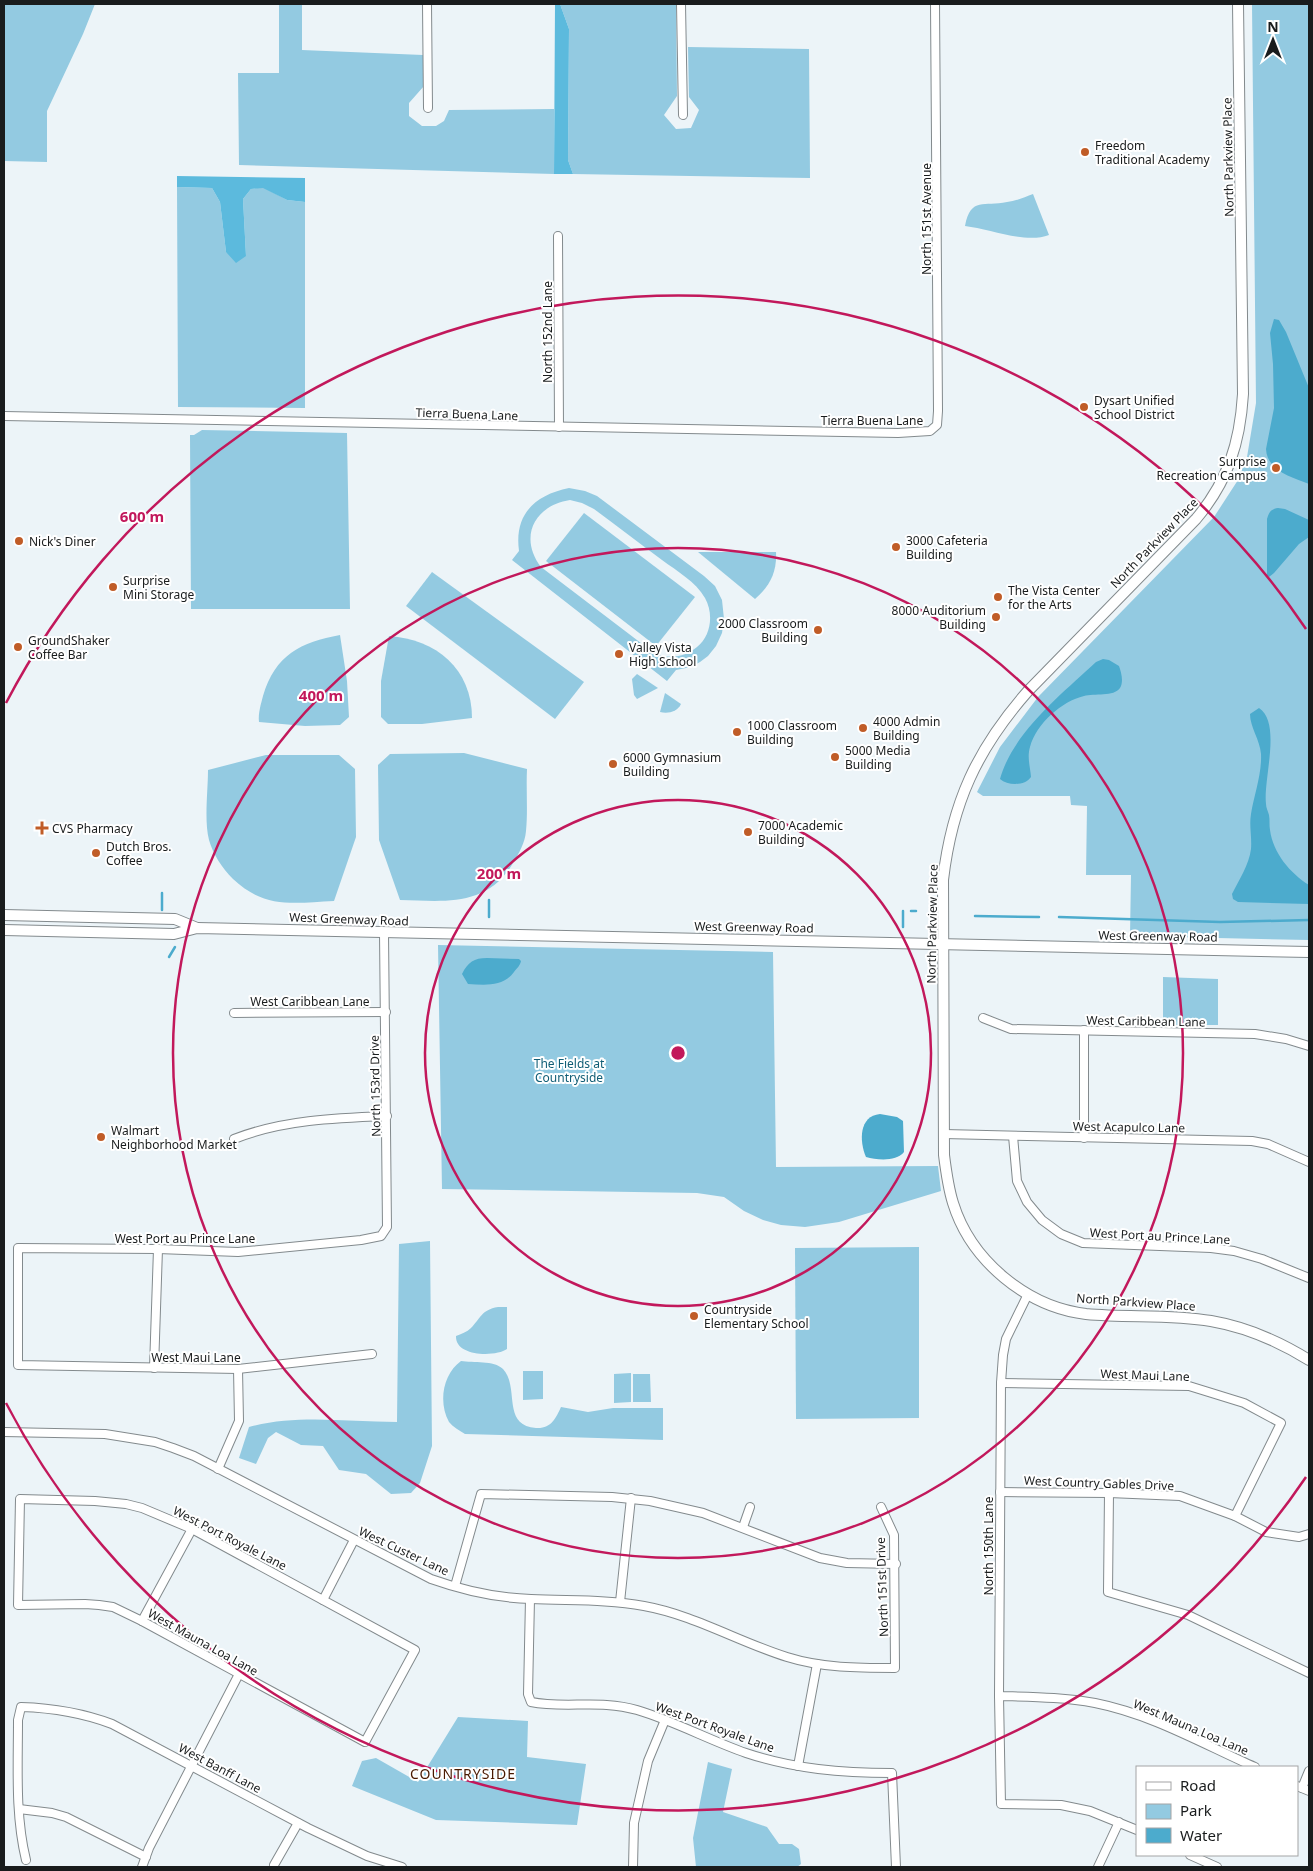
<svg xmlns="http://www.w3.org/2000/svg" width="1313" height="1871" font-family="'Noto Sans',sans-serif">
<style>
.green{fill:#93cae1;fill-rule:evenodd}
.forest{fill:#5cbadd}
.water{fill:#4cabcd}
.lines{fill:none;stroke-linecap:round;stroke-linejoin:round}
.stream{stroke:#4cabcd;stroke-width:2.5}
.street-casing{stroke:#838a8d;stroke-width:10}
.secondary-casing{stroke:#838a8d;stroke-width:12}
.street{stroke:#fff;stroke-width:8}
.secondary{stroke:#fff;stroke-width:10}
.ring{fill:none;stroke:#c2185b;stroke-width:2.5}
.poi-dot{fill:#c05c27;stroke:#fff;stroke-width:2}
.labels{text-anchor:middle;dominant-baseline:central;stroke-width:4;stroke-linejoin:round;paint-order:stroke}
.poi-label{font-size:12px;fill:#191c1d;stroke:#fff;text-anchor:start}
.street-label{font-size:12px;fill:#191c1d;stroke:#fff}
.park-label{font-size:12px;fill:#105d75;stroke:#fff}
.neighbourhood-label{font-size:14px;letter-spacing:1px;fill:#481900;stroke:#fff}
.centre{fill:#c2185b;stroke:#fff;stroke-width:2.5}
.ring-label{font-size:15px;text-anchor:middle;font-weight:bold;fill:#c2185b;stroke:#fff;stroke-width:4;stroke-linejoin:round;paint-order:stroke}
</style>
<rect width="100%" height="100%" fill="#ecf4f8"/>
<!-- green -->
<g class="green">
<path d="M4 4H95L83 34 47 111V162L4 161Z"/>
<path d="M279 4H302V50L423 55 424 86 409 103V116L422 126H436L444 121 449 110 554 109V174L239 165 238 73H279Z"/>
<path d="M560 4H676L677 96 664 115 676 129 691 128 699 110 689 97 688 47 809 49 810 178 573 174 568 160 569 29Z"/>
<path d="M1252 4H1309V940L1130 936 1131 875H1086L1087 806 1071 805 1070 796H983L977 792 1000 747 1038 697 1214 517 1238 480 1247 457 1256 403Z"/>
<path d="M177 187 212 188 220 202 226 252 246 256 243 199 251 189 263 187 287 200 305 202V408L178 407Z"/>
<path d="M1033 194 1049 235C1026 244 990 229 965 226 971 196 984 207 1007 202 1016 201 1025 197 1033 194Z"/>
<path d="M202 430 347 433 350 609H191L190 435H194Z"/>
<path d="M569 488 585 491 597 496 704 576 715 586 722 600 724 619 722 633 716 646 708 656 700 662 691 667 676 670 667 681 512 560 519 551C514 514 535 495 569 488ZM570 500 582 503 594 509C617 526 639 543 662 560 677 571 696 582 705 598 714 614 711 636 697 647 684 658 669 659 654 653L541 567C518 537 535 505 570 500Z"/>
<path d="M584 513 695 597 656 646 546 561Z"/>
<path d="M698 552H776C777 572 770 586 755 599Z"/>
<path d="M432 572 584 682 555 719 406 606Z"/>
<path d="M340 635 347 681 349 717 340 725 305 726 259 722C258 713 261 704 263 696 275 655 301 642 340 635Z"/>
<path d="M389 636C436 639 472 669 472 718L422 724H388L381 717V681Z"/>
<path d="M637 674 658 688 637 699 634 695 632 679Z"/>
<path d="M665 693 681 704C677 712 668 714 660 712Z"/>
<path d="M464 753 527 769C526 790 528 811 526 831 525 843 519 853 513 863 487 908 443 901 400 900L379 840 378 765 390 754Z"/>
<path d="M266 755H339L355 769 356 837 334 901C293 903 265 909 233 879 222 868 213 854 209 840 204 820 208 791 208 770Z"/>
<path d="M438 945 773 952 776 1167 938 1166 941 1191 839 1222 805 1227 781 1225 763 1220 744 1211 724 1197 697 1193 442 1189Z"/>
<path d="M1163 977 1218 979V1025H1163Z"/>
<path d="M430 1241 432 1446 420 1483 411 1493 391 1494 366 1474 339 1470 323 1446 301 1445 276 1432 268 1438 256 1464 239 1458 249 1427C297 1414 347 1422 397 1422L399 1244Z"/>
<path d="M919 1247V1418L796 1419 795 1248Z"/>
<path d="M498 1307H507V1349C496 1357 455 1357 456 1336 461 1334 467 1332 471 1328 481 1318 481 1310 498 1307Z"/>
<path d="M461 1361C473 1363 494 1360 503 1369 520 1387 501 1425 536 1428 551 1429 556 1418 561 1407L588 1412 613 1408H663V1440L465 1434C459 1430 453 1427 449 1422 438 1402 443 1374 461 1361Z"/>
<path d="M523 1371H543V1399L523 1400Z"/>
<path d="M631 1373V1402L614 1403V1374Z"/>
<path d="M633 1374H650L651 1402H633Z"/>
<path d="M458 1717 528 1721 527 1757 586 1764 577 1825 436 1820 352 1786 362 1761 376 1758 418 1782Z"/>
<path d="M708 1762 732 1769 723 1812 767 1827 779 1844H792L799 1849 801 1864 797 1867H696L693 1838Z"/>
</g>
<!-- forest -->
<g class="forest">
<path d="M555 4H560L569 29 568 160 573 174H554Z"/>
<path d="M177 176 305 178V202L287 200 263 188 251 189 243 199 246 256 236 263 226 252 220 202 212 188 177 187Z"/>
</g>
<!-- water -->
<g class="water">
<path d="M1274 319 1279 320 1286 332 1309 388V484C1292 477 1267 471 1266 449L1274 408 1273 364 1270 333Z"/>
<path d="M1278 508 1285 509 1309 520V537L1299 544 1274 573 1269 577 1267 575V519C1269 512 1271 509 1278 508Z"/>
<path d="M1103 659 1109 660 1119 666C1121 672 1124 681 1120 688 1114 697 1094 693 1084 696 1062 701 1036 724 1030 747 1027 757 1030 766 1031 777 1025 786 1008 786 1000 779 1013 732 1062 694 1096 662Z"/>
<path d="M1259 708C1282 723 1263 779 1266 804 1266 808 1268 811 1269 815 1270 820 1269 825 1270 830 1273 853 1290 873 1309 885V904L1238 902 1233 899 1232 894C1239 880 1249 865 1251 849 1252 837 1249 826 1251 814 1254 795 1262 774 1261 754 1260 740 1250 727 1250 714Z"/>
<path d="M487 958 519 959 521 961C520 966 517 968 514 972 503 987 486 985 468 984L462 974C468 962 474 958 487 958Z"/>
<path d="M880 1114 897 1117 903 1121 904 1152C896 1162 877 1160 866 1157 859 1141 859 1116 880 1114Z"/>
</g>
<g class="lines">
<!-- stream -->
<g class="stream">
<path d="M162 910V893"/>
<path d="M911 911H916"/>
<path d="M975 916 1039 917"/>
<path d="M489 917V900"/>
<path d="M1059 917 1220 922 1309 920"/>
<path d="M903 927V911"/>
<path d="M169 957 175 947"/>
</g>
<defs>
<g id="street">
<path d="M427 4 428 108"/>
<path d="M681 4 683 115"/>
<path d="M558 236 559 427"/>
<path d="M4 416 898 433 930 431 937 425 938 411 935 4"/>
<path d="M234 1013 386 1012"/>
<path d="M983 1018 1011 1029 1255 1034 1286 1039 1309 1046"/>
<path d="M1084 1030V1138"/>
<path d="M944 1134 1252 1141 1268 1144 1309 1162"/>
<path d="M1013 1136 1017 1181 1027 1202 1042 1220 1061 1234 1083 1243 1211 1248 1234 1251 1262 1259 1309 1278"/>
<path d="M234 1139C282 1120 335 1118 387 1116"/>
<path d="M1028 1294 1006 1339 1003 1355 1001 1383 999 1696 1001 1804 1061 1805 1090 1811 1137 1830"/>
<path d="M372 1354 238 1369 18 1365V1248L158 1249 238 1252 361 1240 381 1236 387 1227 384 933"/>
<path d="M154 1368 158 1249"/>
<path d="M1001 1383 1189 1386 1244 1403 1281 1423 1235 1516"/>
<path d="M4 1432 105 1434 155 1442 173 1448 194 1456 431 1579C462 1590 497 1598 531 1599 569 1601 606 1599 644 1606 694 1615 739 1642 787 1657 822 1668 858 1668 895 1668L894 1535 881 1507"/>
<path d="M218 1469 239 1421 238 1369"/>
<path d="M1000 1492 1109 1493 1180 1496 1235 1516 1266 1532 1299 1537 1309 1534"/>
<path d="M1109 1493 1108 1592 1188 1615 1309 1673"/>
<path d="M20 1499 95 1501 126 1504 142 1508 192 1529 415 1650 365 1742 142 1621 113 1607 99 1605 85 1604 18 1605Z"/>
<path d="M743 1527 750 1507"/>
<path d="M455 1586 481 1494 612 1497 650 1501 703 1513 820 1558 847 1563 896 1564"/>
<path d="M530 1599 528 1694 531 1702C565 1709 600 1699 637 1710 674 1721 709 1740 746 1753 794 1769 842 1773 892 1773L896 1867"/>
<path d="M323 1600 354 1540"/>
<path d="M620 1602 631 1498"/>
<path d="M142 1621 192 1529"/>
<path d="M999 1696C1032 1697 1063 1697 1095 1703 1151 1714 1203 1744 1255 1767"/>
<path d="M798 1766 817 1664"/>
<path d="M1297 1786 1309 1791"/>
<path d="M1302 1788 1309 1771"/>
<path d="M19 1809 52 1813 66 1817 146 1857"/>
<path d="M1190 1855 1217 1867"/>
<path d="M26 1860C15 1815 18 1767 18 1720L21 1707C53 1708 83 1713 112 1724L308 1828 367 1856 402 1867"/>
<path d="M274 1865 298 1823"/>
<path d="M142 1867 149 1848 239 1674"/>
<path d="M633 1867 634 1823 648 1761 665 1720"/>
<path d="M1098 1867 1119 1822"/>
</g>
<g id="secondary">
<path d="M1238 4 1243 394C1240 443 1228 481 1196 519L1028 691C977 749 952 803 943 880L944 1155C946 1171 948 1187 953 1203 971 1261 1027 1307 1086 1314 1128 1318 1170 1314 1211 1321 1246 1327 1280 1342 1309 1360"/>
<path d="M4 915 175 919 197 928"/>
<path d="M4 930 174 934 197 928 1309 952"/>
</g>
</defs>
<!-- street casing -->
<use href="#street" class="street-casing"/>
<!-- secondary casing -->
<use href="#secondary" class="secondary-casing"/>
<!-- street -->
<use href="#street" class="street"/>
<!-- secondary -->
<use href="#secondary" class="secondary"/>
</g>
<!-- distance rings -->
<g class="ring">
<circle cx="678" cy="1053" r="253"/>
<circle cx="678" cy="1053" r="505"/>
<path d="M1306 1477A758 758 0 0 1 6 1403M6 703A758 758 0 0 1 1306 629"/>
</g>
<!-- markers -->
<g class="poi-dot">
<circle cx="1085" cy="152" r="5"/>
<circle cx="1084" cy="407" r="5"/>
<circle cx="1276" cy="468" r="5"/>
<circle cx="19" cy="541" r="5"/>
<circle cx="896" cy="547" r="5"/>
<circle cx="113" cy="587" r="5"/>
<circle cx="998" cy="597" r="5"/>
<circle cx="996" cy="617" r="5"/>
<circle cx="818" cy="630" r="5"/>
<circle cx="18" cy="647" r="5"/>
<circle cx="619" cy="654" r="5"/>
<circle cx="863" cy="728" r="5"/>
<circle cx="737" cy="732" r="5"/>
<circle cx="835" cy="757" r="5"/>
<circle cx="613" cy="764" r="5"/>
<path d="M39.5 820.5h5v5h5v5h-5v5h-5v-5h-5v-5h5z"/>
<circle cx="748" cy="832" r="5"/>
<circle cx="96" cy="853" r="5"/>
<circle cx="101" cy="1137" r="5"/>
<circle cx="694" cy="1316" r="5"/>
</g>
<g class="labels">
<!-- poi labels -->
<g class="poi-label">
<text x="1095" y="145">Freedom<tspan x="1095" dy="14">Traditional Academy</tspan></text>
<text x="1094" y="400">Dysart Unified<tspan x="1094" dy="14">School District</tspan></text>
<text x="1266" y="461" text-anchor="end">Surprise<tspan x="1266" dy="14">Recreation Campus</tspan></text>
<text x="906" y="540">3000 Cafeteria<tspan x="906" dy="14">Building</tspan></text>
<text x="29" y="541">Nick's Diner</text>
<text x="123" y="580">Surprise<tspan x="123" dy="14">Mini Storage</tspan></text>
<text x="1008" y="590">The Vista Center<tspan x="1008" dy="14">for the Arts</tspan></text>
<text x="986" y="610" text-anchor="end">8000 Auditorium<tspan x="986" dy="14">Building</tspan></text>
<text x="808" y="623" text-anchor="end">2000 Classroom<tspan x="808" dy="14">Building</tspan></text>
<text x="28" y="640">GroundShaker<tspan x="28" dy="14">Coffee Bar</tspan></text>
<text x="629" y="647">Valley Vista<tspan x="629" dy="14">High School</tspan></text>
<text x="873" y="721">4000 Admin<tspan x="873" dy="14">Building</tspan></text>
<text x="747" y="725">1000 Classroom<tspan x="747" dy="14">Building</tspan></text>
<text x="845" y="750">5000 Media<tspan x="845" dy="14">Building</tspan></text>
<text x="623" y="757">6000 Gymnasium<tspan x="623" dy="14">Building</tspan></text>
<text x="758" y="825">7000 Academic<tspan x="758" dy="14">Building</tspan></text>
<text x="52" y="828">CVS Pharmacy</text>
<text x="106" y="846">Dutch Bros.<tspan x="106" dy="14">Coffee</tspan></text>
<text x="111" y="1130">Walmart<tspan x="111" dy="14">Neighborhood Market</tspan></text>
<text x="704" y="1309">Countryside<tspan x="704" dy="14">Elementary School</tspan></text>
</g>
<!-- street labels -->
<g class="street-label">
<text transform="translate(1228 157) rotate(-91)">North Parkview Place</text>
<text transform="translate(926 219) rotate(-90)">North 151st Avenue</text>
<text transform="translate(547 332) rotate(-90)">North 152nd Lane</text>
<text transform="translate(467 414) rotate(2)">Tierra Buena Lane</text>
<text x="872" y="420">Tierra Buena Lane</text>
<text transform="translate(1154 543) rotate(-46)">North Parkview Place</text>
<text transform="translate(349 919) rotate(2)">West Greenway Road</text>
<text transform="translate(932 924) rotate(-89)">North Parkview Place</text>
<text transform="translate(754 927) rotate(1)">West Greenway Road</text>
<text transform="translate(1158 936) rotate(1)">West Greenway Road</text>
<text x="310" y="1001">West Caribbean Lane</text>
<text transform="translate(1146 1021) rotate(1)">West Caribbean Lane</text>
<text transform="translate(375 1086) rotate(-91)">North 153rd Drive</text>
<text transform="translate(1129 1127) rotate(1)">West Acapulco Lane</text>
<text transform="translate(1160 1236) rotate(3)">West Port au Prince Lane</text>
<text x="185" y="1238">West Port au Prince Lane</text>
<text transform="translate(1136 1302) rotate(4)">North Parkview Place</text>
<text x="196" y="1357">West Maui Lane</text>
<text transform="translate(1145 1375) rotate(2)">West Maui Lane</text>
<text transform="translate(1099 1483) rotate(2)">West Country Gables Drive</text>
<text transform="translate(230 1538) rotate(27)">West Port Royale Lane</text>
<text transform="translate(988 1546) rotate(-90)">North 150th Lane</text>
<text transform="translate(404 1551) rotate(25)">West Custer Lane</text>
<text transform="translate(882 1587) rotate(-92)">North 151st Drive</text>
<text transform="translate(203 1642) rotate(29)">West Mauna Loa Lane</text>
<text transform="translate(715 1727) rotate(20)">West Port Royale Lane</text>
<text transform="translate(1191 1727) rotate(23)">West Mauna Loa Lane</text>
<text transform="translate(220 1768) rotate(28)">West Banff Lane</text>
</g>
<!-- park labels -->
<g class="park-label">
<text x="569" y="1063">The Fields at<tspan x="569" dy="14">Countryside</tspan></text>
</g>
<!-- neighbourhood labels -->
<g class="neighbourhood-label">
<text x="463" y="1773">COUNTRYSIDE</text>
</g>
</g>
<circle cx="678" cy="1053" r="8" class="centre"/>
<g class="ring-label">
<text x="142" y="522">600 m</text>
<text x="321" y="701">400 m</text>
<text x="499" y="879">200 m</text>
</g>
<!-- border -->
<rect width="1313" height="1871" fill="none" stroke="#191c1d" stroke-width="10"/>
<!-- legend -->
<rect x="1136" y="1766" width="162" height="90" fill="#ffffff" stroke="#a3a4a5"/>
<rect x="1146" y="1782" width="25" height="8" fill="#ffffff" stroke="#a3a4a5"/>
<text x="1180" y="1791" font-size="15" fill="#191c1d">Road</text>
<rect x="1146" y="1804" width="25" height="15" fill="#93cae1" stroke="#a3a4a5"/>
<text x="1180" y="1816" font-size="15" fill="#191c1d">Park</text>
<rect x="1146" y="1828" width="25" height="15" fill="#4cabcd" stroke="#a3a4a5"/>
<text x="1180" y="1841" font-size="15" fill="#191c1d">Water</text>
<!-- north arrow -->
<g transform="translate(1273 40)" stroke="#ffffff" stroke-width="4" paint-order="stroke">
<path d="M0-4L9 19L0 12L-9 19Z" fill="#191c1d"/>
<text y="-8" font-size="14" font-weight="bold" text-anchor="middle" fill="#191c1d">N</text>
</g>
</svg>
